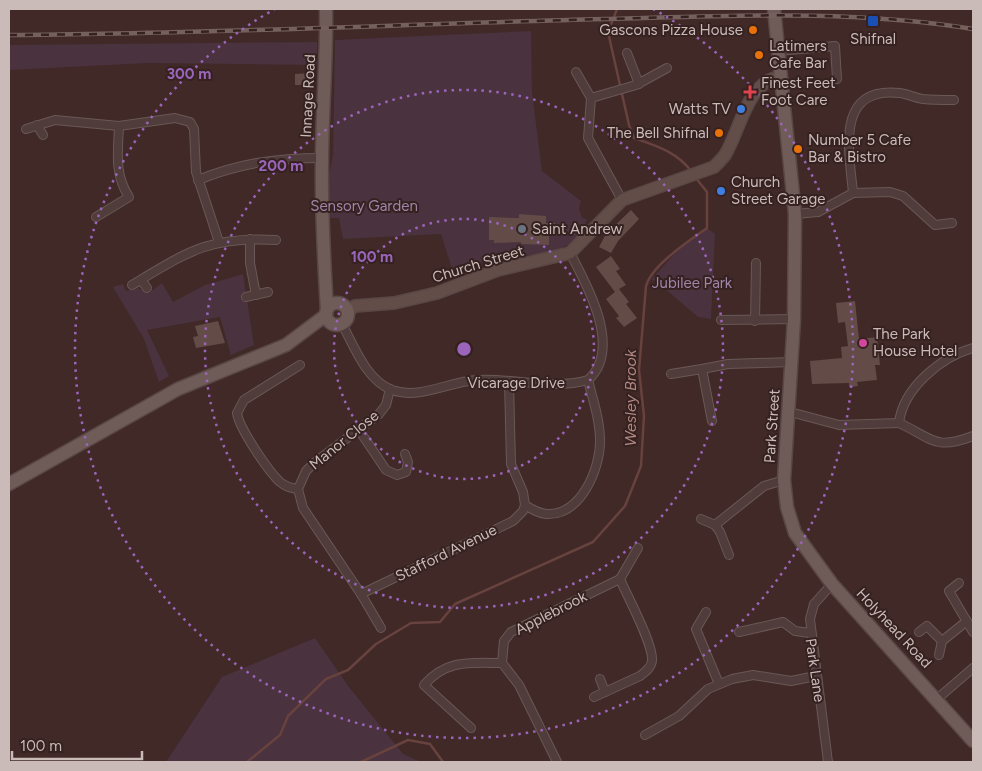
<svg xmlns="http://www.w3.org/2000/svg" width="982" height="771" font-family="Figtree,sans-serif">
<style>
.green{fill:#4a323e}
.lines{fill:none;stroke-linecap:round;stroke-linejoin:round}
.stream{stroke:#67423e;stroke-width:2.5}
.building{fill:#634b48}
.street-casing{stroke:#6a5856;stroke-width:10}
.secondary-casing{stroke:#594745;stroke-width:14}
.primary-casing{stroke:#594745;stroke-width:15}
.street{stroke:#503d3b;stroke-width:8}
.secondary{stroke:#624d49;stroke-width:11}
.primary{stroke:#6f5c59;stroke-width:12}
.rail-casing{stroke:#76605d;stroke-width:4.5}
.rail{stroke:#352220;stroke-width:2.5;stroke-dasharray:8;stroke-linecap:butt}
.ring{fill:none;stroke:#9b65bc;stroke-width:2.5;stroke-dasharray:2.5 5}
.transit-dot{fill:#1a4fb4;stroke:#352220;stroke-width:2}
.food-dot{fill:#e8710a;stroke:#352220;stroke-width:2}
.health-dot{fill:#e0444e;stroke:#352220;stroke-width:2}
.shop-dot{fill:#3f7fe0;stroke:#352220;stroke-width:2}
.worship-dot{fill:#6b7280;stroke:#352220;stroke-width:2}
.hotel-dot{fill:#d1479c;stroke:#352220;stroke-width:2}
.labels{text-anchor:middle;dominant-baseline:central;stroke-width:4;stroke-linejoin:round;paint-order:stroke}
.poi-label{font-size:15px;fill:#cabab8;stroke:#352220;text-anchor:start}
.street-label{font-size:15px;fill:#cabab8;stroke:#352220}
.park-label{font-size:15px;fill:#a185a9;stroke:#352220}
.water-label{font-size:16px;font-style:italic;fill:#b08681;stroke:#352220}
.centre{fill:#9b65bc;stroke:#352220;stroke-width:2.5}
.ring-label{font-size:15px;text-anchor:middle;font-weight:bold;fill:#9b65bc;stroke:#352220;stroke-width:4;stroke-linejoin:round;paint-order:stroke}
</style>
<rect width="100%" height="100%" fill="#402927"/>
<!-- green -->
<g class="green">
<path d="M531 31 532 92 542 171 581 201 579 209 582 218 587 219C577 257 532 254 502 258 486 260 469 267 453 272L441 234 343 239 339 218H330L328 179 333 155 335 40Z"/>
<path d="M317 42V65L148 63 9 70V45Z"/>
<path d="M707 228 715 234 711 319 698 317 656 281 651 280 676 252Z"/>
<path d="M243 274 254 345 231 355 220 317 147 330 169 376 159 382 144 339 113 287 123 284 126 291 138 288 149 293 162 283 173 302 205 285Z"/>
<path d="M315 638 349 687 403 754 421 762H166L222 677Z"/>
</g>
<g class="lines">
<!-- stream -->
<g class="stream">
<path d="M617 9 608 32 629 125 634 138C657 146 677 152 692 172"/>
<path d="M247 762 280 735 288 716 326 679 348 670 376 644 411 623 440 622 455 604 593 542 625 506 641 466 644 416 639 370 646 286C652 265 689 241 707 228V192L695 177"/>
<path d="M361 762 408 740 430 744 443 762"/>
</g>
</g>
<!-- building -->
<g class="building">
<path d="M311 73 312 85H295V74Z"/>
<path d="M631 210 639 219 618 241 611 253 599 247 606 234Z"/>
<path d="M519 214 546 216V223H555V236H549V245L521 244V242L494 243V240H489V217L519 218Z"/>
<path d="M611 256 620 269 616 271 626 285 619 289 629 302 626 304 637 318 624 327 616 318 619 316 606 299 615 292 596 267Z"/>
<path d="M855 301 859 339 877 337 880 365H875L877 380 857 382 858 386 849 387V383L812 384 810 361 842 358 841 347 848 346 845 322 838 323 836 303Z"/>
<path d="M218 321 225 343 196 348 193 337 198 336 195 326Z"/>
</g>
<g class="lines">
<defs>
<g id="street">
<path d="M778 51 835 46 837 79"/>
<path d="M627 53 639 84"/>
<path d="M576 72 591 98"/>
<path d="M37 125 43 135"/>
<path d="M26 129 55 120 119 126 175 118 190 122 194 129 196 172 219 242"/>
<path d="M198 180C240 163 277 158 322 158"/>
<path d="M853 193C849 150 835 86 900 93 908 94 915 98 923 99 933 100 944 100 954 100"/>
<path d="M622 200 588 138 591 98 636 85 667 68"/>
<path d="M795 214 818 212 853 193 890 192 903 196 935 225 952 223"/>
<path d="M96 217 129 197C114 174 118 152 119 126"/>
<path d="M250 239V263L256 295"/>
<path d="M141 280 147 288"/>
<path d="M132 285C187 252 209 236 276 240"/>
<path d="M246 297 268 292"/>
<path d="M721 320 794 319"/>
<path d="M755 321 756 263"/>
<path d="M342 324C354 346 366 380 392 390 421 400 449 381 478 380 513 378 553 390 588 380 623 349 587 285 570 253"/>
<path d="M300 365 244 400 237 413C239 428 268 471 280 482 286 487 291 488 298 489L306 471 314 463 379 414 386 405 390 389"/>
<path d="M671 374 702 369"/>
<path d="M509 381 511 464 523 492 525 505C531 509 538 513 546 514 581 516 600 469 600 441 600 420 593 400 588 380"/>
<path d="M790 412 839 425 899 423C903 388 941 357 973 348"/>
<path d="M712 421 702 369 728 364 792 362"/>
<path d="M899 423C932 438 934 451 973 436"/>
<path d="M359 430 386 470 397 475 406 472 408 462 405 454"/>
<path d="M298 489 303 508 361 594 381 628"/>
<path d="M701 519 715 525"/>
<path d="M729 555 720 532 715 525 764 486 784 480"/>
<path d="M620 579 638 548"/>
<path d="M959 583 949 591 973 632"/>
<path d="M361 594 513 521 523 511 525 505"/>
<path d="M706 612 696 629 719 684"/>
<path d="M739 632 783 622 795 631 810 633"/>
<path d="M919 632 927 626 942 641 967 621"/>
<path d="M939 655 942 641"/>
<path d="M502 663 504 641 511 632 620 579C627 596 654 645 652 661 651 668 645 672 640 676L594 697"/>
<path d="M502 663 519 685 557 762"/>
<path d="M600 679 605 692"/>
<path d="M937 699 973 668"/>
<path d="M471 728 424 685C447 659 470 663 502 663"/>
<path d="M645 735 679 716 708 689 732 679 753 675 791 681 816 676"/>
<path d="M828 762 810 619 814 604 832 584"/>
</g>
<path id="secondary" d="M348 311 355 306 394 303 437 293 498 270 570 253 622 200 714 167C718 163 722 159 725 155 740 131 747 81 780 77"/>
<g id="primary">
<path d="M326 9C327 60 322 110 322 161 321 211 324 260 327 310"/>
<path d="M774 9 795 214 794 319 784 480 787 507 795 533 832 584 973 741"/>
<circle cx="337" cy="314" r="11"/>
<path d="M9 484 178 389 286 345 326 315"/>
</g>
</defs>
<!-- street casing -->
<use href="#street" class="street-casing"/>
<!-- secondary casing -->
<use href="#secondary" class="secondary-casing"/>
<!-- primary casing -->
<use href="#primary" class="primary-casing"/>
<!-- street -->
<use href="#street" class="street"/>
<!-- secondary -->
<use href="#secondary" class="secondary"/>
<!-- primary -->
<use href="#primary" class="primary"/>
<defs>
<path id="rail" d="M9 35C208 34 406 24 605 19 727 16 852 9 973 29"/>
</defs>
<!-- rail casing -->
<use href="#rail" class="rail-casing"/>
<!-- rail -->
<use href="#rail" class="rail"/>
</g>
<!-- distance rings -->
<g class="ring">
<circle cx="464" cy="349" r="130"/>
<circle cx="464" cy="349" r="259"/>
<path d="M653 9A389 389 0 1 1 275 9"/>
</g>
<!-- markers -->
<rect class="transit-dot" x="867" y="15" width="12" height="12" rx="2.5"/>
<g class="food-dot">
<circle cx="753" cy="30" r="5"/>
<circle cx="759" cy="55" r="5"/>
<circle cx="719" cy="133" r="5"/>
<circle cx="798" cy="149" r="5"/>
</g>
<path class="health-dot" d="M747.5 84.5h5v5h5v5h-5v5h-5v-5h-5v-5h5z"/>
<g class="shop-dot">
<circle cx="741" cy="109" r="5"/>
<circle cx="721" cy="191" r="5"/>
</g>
<circle class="worship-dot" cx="522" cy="229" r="5"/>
<circle class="hotel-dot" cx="863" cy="343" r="5"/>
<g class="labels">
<!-- poi labels -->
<g class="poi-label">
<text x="743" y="30" text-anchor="end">Gascons Pizza House</text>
<text x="873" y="39" text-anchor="middle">Shifnal</text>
<text x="769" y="46">Latimers<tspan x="769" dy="17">Cafe Bar</tspan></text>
<text x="761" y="83">Finest Feet<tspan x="761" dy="17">Foot Care</tspan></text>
<text x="731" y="109" text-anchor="end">Watts TV</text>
<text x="709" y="133" text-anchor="end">The Bell Shifnal</text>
<text x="808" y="140">Number 5 Cafe<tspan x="808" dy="17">Bar &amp; Bistro</tspan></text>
<text x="731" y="182">Church<tspan x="731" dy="17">Street Garage</tspan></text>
<text x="532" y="229">Saint Andrew</text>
<text x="873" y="334">The Park<tspan x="873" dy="17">House Hotel</tspan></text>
</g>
<!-- street labels -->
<g class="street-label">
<text transform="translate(308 96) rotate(-87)">Innage Road</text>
<text transform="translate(478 264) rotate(-17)">Church Street</text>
<text x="516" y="383">Vicarage Drive</text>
<text transform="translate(772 426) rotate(-86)">Park Street</text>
<text transform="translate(344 440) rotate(-39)">Manor Close</text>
<text transform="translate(446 553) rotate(-26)">Stafford Avenue</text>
<text transform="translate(551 613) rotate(-27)">Applebrook</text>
<text transform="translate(894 628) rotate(47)">Holyhead Road</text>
<text transform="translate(815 670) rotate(82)">Park Lane</text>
</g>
<!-- park labels -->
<g class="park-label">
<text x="364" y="206">Sensory Garden</text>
<text x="692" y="283">Jubilee Park</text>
</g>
<!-- water labels -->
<g class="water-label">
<text transform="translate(630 398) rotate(-90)">Wesley Brook</text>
</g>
</g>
<circle cx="464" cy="349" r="8" class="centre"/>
<g class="ring-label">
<text x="189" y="79">300 m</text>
<text x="281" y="171">200 m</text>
<text x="372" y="262">100 m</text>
</g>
<!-- border -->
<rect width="982" height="771" fill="none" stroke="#cabab8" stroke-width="20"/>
<!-- scale -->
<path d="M12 751v8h130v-8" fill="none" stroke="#cabab8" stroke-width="2.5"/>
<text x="20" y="751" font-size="15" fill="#cabab8" stroke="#352220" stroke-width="4" paint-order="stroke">100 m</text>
</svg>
